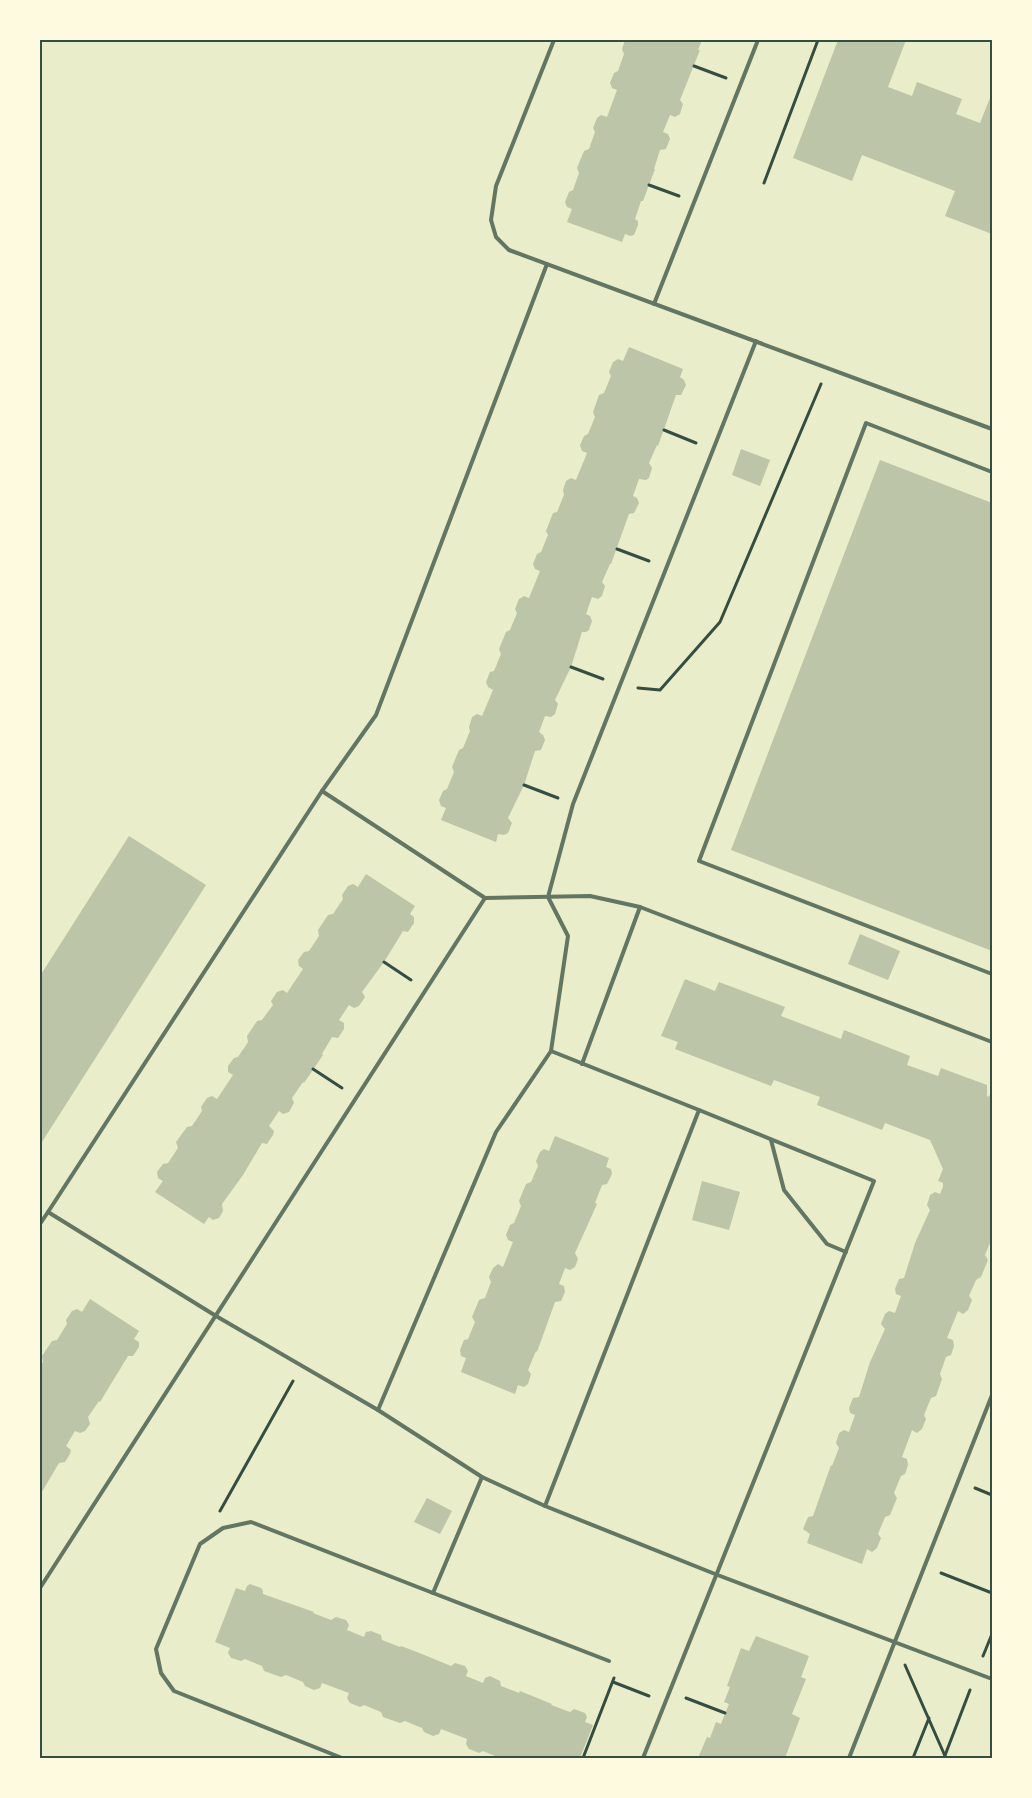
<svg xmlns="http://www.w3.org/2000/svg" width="1032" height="1798" font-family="'Golos Text',sans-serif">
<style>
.building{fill:#bcc5a7}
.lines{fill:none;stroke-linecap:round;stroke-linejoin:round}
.path{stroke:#344e41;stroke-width:3}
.service{stroke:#617663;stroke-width:4}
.neatline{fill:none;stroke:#344e41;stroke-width:2}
</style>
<rect width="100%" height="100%" fill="#e9edc9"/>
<!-- building -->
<g class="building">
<path d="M625 40H702L698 50H700L680 100 683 104 680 114 675 117 670 115 663 132 668 134 670 139 666 149 660 150 654 169H655L643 201H641L635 219 638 221V225L634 235 630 236 625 234 622 242 567 222 572 209 567 207 565 202 569 192 573 190 579 173 577 168 584 151 589 149 595 132 593 128 597 118 601 115 607 117 617 90 612 88 610 83 614 73 618 71 624 54 622 49Z"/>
<path d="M838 40H906L888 87 912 96 917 82 962 99 956 114 980 123 992 93V234L945 216 955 191 862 155 852 181 793 158Z"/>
<path d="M629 347 683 369 680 377 684 380 686 385 681 395H676L658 446 657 445 649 463 652 468 649 478 646 480 639 479 633 496 637 498 639 503 634 513 629 514 611 564H610L602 582 605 586 602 596 598 599 592 597 586 614 590 616 592 621 589 630 586 632H582L571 667 555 700 558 704 555 714 551 717 545 716 539 732 543 735 545 740 541 750 535 751 524 785 508 818 512 823 508 833 504 835 498 834 496 842 441 820 446 808 441 806 439 800 443 791 447 789 454 772 452 767 459 750 463 748 470 731 469 727 472 717 477 714 482 716 493 690 488 687 486 682 490 672 494 671 501 654 499 649 506 632 510 630 517 613 515 609 519 599 524 596 529 598 540 571 535 569 533 564 537 554 541 552 548 535 546 531 553 513 557 512 564 495 563 490 566 481 571 478 576 480 587 453 582 451 580 445 584 436 588 434 595 417 593 412 599 395 604 393 611 376 609 372 613 362 618 359 623 361Z"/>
<path d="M741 449 770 460 760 486 732 475Z"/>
<path d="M880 460 992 503V951L731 850Z"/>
<path d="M129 836 206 885 40 1145V976Z"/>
<path d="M366 874 415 906 410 914 414 917V923L408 932 403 931 384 962 362 992 365 997 359 1006 354 1008 349 1005 339 1020 344 1023V1029L338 1038 332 1037 322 1054 323 1055 304 1083 303 1082 292 1098 294 1103 289 1112 283 1114 279 1111 269 1126 274 1131 273 1135 267 1144 262 1143 243 1175 222 1204 223 1211 219 1218 213 1220 209 1217 204 1224 155 1192 163 1181 158 1178 157 1172 163 1164 168 1163 178 1148 176 1142 187 1127 192 1126 202 1111 201 1107 207 1098 212 1096 217 1099 233 1075 228 1072V1066L234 1058 238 1057 248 1042 247 1036 257 1021 262 1020 273 1005 271 1001 277 992 283 990 287 993 303 969 299 966 298 960 304 952 309 951 319 936 318 930 328 915 333 914 343 899 342 895 348 886 353 884 358 887Z"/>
<path d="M860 934 900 951 888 980 848 964Z"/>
<path d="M685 979 715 991 719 982 785 1007 781 1016 841 1039 844 1030 910 1056 907 1065 938 1076 941 1068 987 1085V1097L992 1094V1238L985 1255 988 1260 981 1277 976 1280 969 1296 972 1300 968 1310 963 1314 958 1311 947 1338 953 1340 954 1346 951 1355 946 1357 940 1374 942 1379 936 1396 931 1398 924 1415 926 1419 922 1429 917 1433 912 1430 902 1457 907 1459 908 1465 905 1474 901 1476 894 1493 897 1498 890 1515 885 1517 878 1534 881 1538 877 1548 872 1552 867 1549 862 1564 807 1543 810 1534 803 1529 808 1517 813 1516 831 1465 832 1466 839 1448 836 1443 839 1433 844 1430 849 1432 855 1415 850 1413 849 1408 853 1398 859 1397 870 1362 885 1329 881 1324 885 1314 889 1311 895 1313 901 1296 896 1294 895 1289 899 1279 904 1278 915 1243 930 1210 927 1205 930 1195 935 1192 940 1194 943 1187V1183L938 1181 943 1169 930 1140 885 1123 882 1130 817 1105 820 1097 774 1080 771 1086 675 1049 678 1042 661 1036Z"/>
<path d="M555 1136 609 1158 606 1167 611 1169 612 1174 607 1184 602 1185 595 1203 597 1204 575 1253 578 1259 575 1267 570 1270 565 1268 559 1284 564 1286 565 1292 561 1301 555 1302 537 1352 536 1351 528 1370 531 1374 528 1384 524 1387 518 1385 515 1394 461 1372 466 1358 461 1356 460 1350 464 1340 468 1339 475 1322 472 1317 479 1300 485 1298 491 1282 489 1277 493 1268 498 1264 503 1267 513 1242 508 1240 506 1235 510 1225 514 1223 521 1206 519 1201 526 1184 531 1182 538 1166 536 1161 540 1152 544 1149 549 1151Z"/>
<path d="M702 1181 740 1192 729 1230 692 1220Z"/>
<path d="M90 1299 139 1331 134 1339 139 1342V1347L133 1356H128L100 1402 99 1401 88 1417 90 1424 85 1431 80 1433 75 1431 66 1446 71 1450 70 1454 65 1462 59 1463 40 1495V1367L43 1362 42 1356 52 1341 57 1340 67 1324 66 1320 72 1311 77 1309 82 1312Z"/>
<path d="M427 1498 452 1511 440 1534 414 1522Z"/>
<path d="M250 1584 261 1588 263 1591V1594L314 1612 313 1613 331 1620 336 1617 346 1620 349 1625 347 1630 364 1637 366 1632 371 1631 381 1635 382 1640 400 1647 401 1646 417 1652 451 1666 455 1663 465 1666 468 1671 466 1676 483 1683 485 1678 490 1676 500 1681 501 1686 519 1693 520 1691 552 1704 551 1705 570 1712 574 1709 585 1713 587 1717 585 1722 593 1725 580 1758H500L483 1751 479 1753 469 1749 466 1744 467 1739 441 1729 439 1734 433 1736 424 1732 422 1728 405 1721 400 1723 383 1717 381 1712 364 1705 360 1707 350 1703 347 1698 349 1693 322 1683 320 1688 314 1690 305 1686 303 1682 286 1675 281 1677 264 1671 262 1666 245 1659 241 1661 231 1658 228 1653 230 1648 215 1642 236 1588 245 1591 247 1586Z"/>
<path d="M756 1636 809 1656 801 1677 806 1679 792 1714 800 1718 785 1758H698L707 1737 710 1738 716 1722 721 1724 729 1704 724 1702 730 1687 727 1686 741 1648 749 1651Z"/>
</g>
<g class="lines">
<!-- path -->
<g class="path">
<path d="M694 66 726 78"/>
<path d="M764 183 818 40"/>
<path d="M649 185 679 196"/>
<path d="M664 430 696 443"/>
<path d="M617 549 649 561"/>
<path d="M571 667 603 679"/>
<path d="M638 688 660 690 720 622 821 384"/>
<path d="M524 785 558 798"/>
<path d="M384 962 411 980"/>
<path d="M313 1069 342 1088"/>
<path d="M975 1488 992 1495"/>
<path d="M220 1511 293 1381"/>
<path d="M941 1573 992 1593"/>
<path d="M983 1656 992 1634"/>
<path d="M905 1665 945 1756"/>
<path d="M613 1682 649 1696"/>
<path d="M686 1698 725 1713"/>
<path d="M583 1758 614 1678"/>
<path d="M913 1758 929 1718"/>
<path d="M944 1758 970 1690"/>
</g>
<!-- service -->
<g class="service">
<path d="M554 40 496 186 491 220 496 237 509 250 992 429"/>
<path d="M654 304 758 40"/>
<path d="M992 472 866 423 699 861 992 974"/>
<path d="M322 791 376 715 547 264"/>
<path d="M485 898 590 896 640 907 992 1042"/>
<path d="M551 1051 568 936 548 897 573 804 756 341"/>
<path d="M582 1064 640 907"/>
<path d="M771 1140 784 1190 827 1244 846 1252"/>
<path d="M40 1224 48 1212 216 1316 378 1410 482 1477 545 1506 715 1574 992 1679"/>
<path d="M378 1410 496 1132 551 1051 699 1110 545 1506"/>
<path d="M40 1588 485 898 322 791 48 1212"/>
<path d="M433 1593 609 1661"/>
<path d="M342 1758 174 1691 161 1673 156 1649 200 1544 223 1528 251 1522 433 1593 482 1477"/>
<path d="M643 1758 874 1181 699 1110"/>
<path d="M849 1758 992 1395"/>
</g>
</g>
<!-- border -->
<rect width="1032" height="1798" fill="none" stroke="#fefae0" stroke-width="82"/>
<rect x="41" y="41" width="950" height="1716" class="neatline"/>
</svg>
